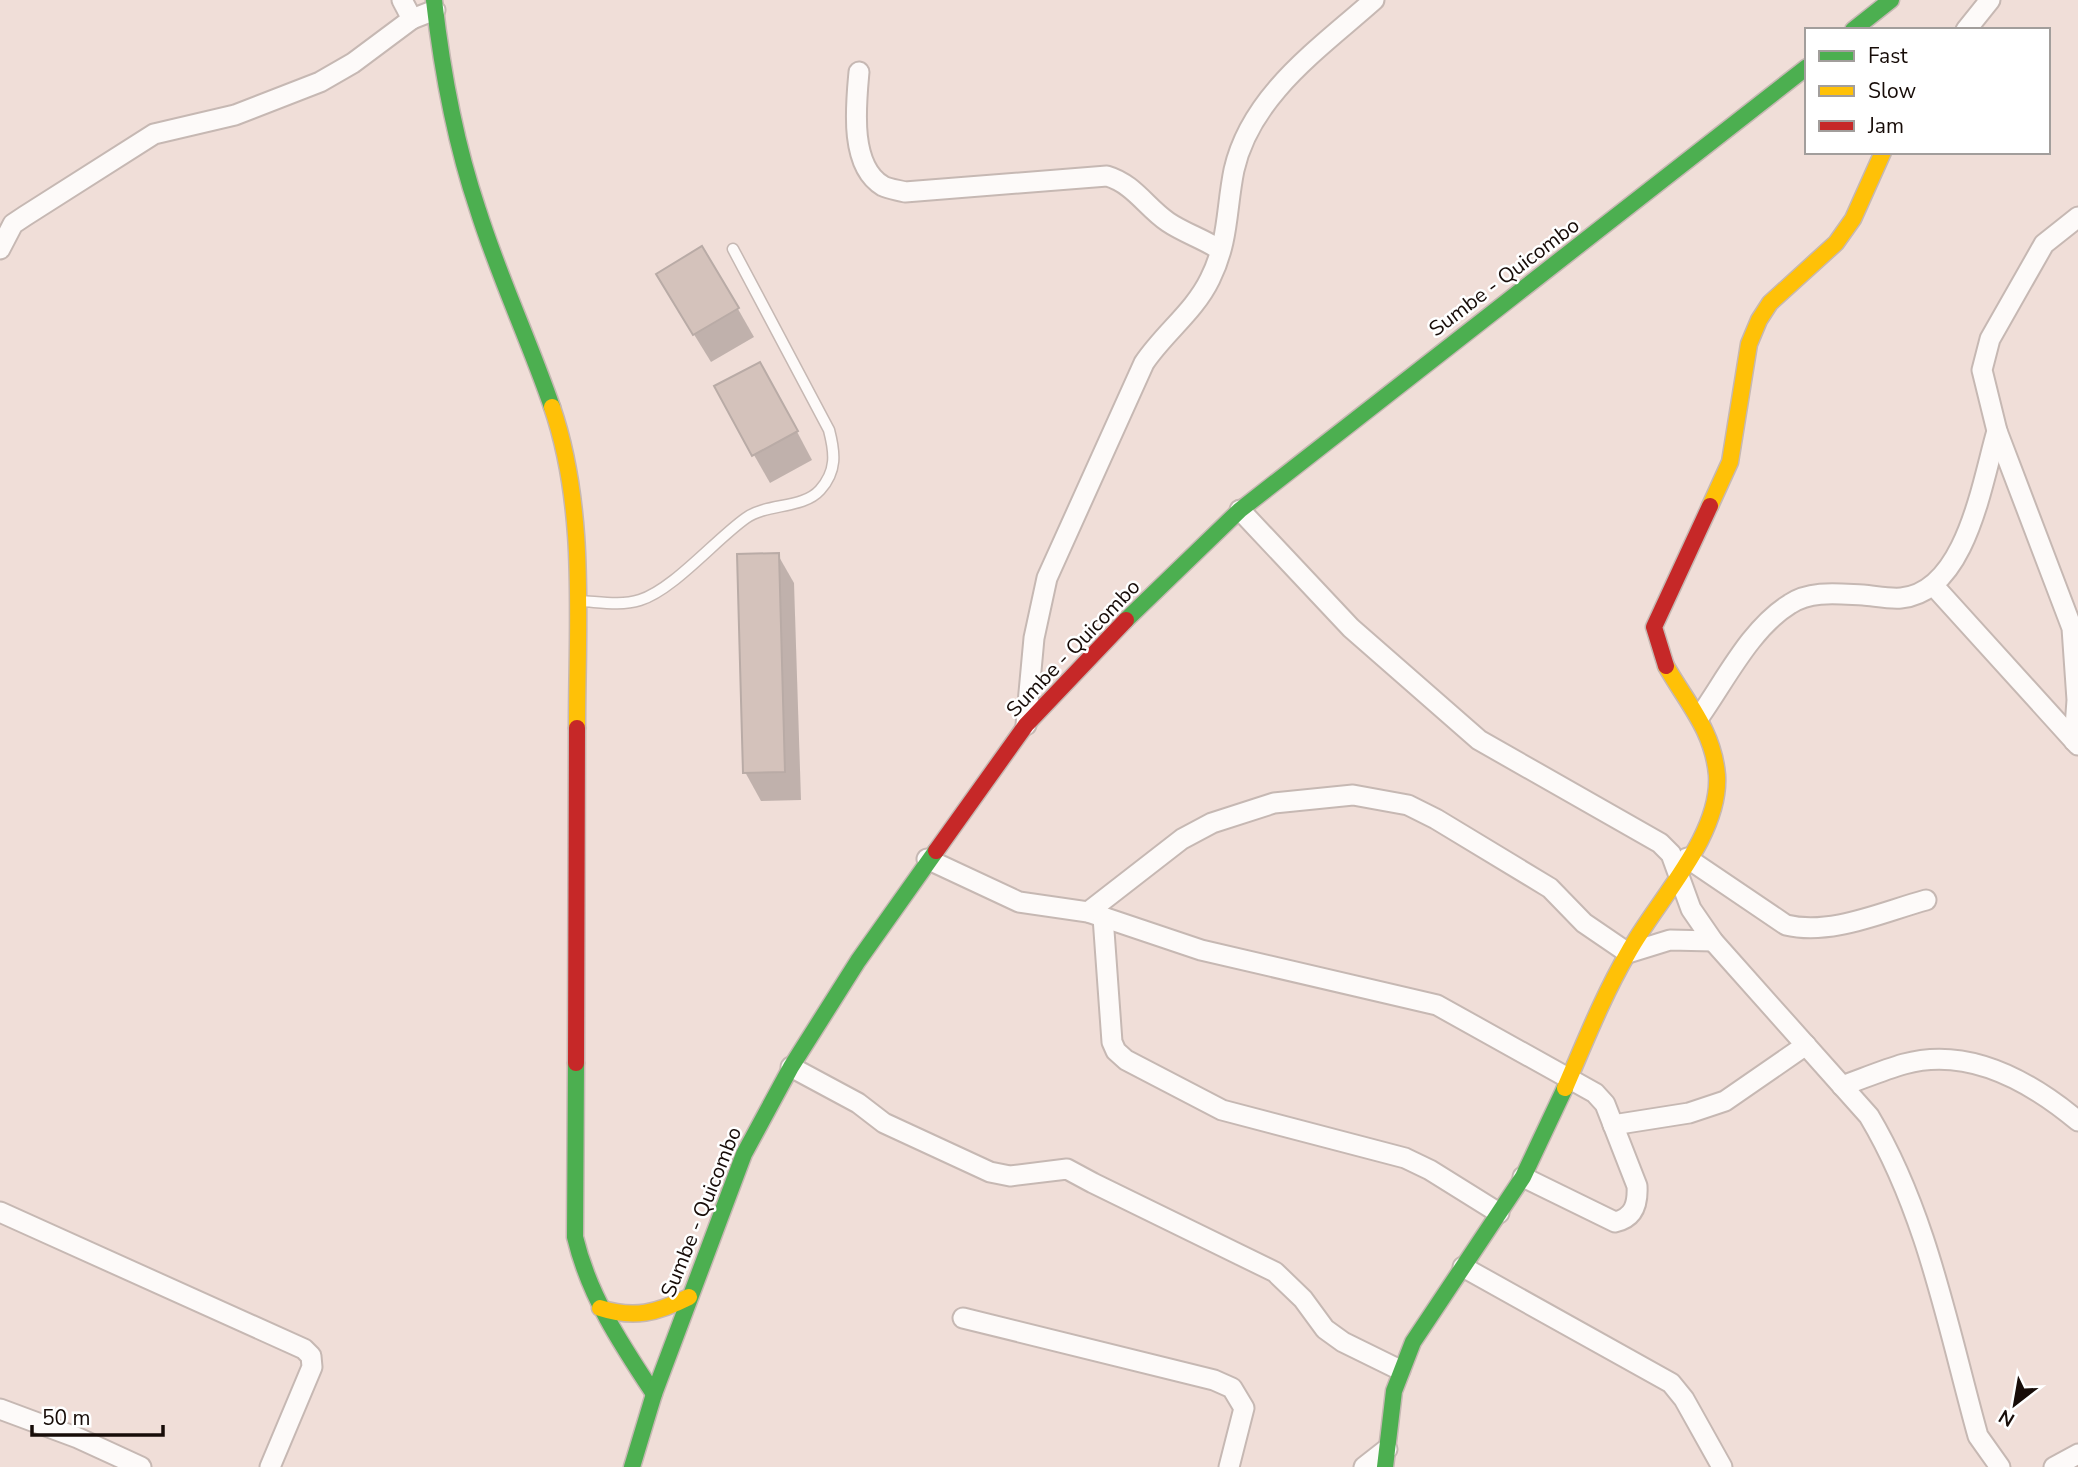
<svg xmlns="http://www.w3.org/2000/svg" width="2078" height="1467" font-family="'Nunito Sans',sans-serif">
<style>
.shadow{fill:#0003}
.building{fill:#d4c2bb;stroke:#b9aba6;stroke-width:2}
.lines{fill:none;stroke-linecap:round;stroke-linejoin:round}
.lane-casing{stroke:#c6b8b3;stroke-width:13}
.street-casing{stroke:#c6b8b3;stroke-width:23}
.fast-casing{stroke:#c6b8b3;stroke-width:19}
.slow-casing{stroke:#c6b8b3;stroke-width:19}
.jam-casing{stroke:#c6b8b3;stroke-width:19}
.lane{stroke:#fdfaf9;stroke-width:10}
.street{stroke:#fdfaf9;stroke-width:19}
.fast{stroke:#4caf50;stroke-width:16}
.slow{stroke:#ffc107;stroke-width:16}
.jam{stroke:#c62828;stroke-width:16}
.labels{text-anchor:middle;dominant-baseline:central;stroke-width:5;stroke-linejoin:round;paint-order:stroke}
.street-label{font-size:21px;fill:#170c08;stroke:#fff}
</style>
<rect width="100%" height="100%" fill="#f0ded8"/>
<!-- shadow -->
<g class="shadow">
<path d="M674 302 738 309 754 337 711 362Z"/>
<path d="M776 392 812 460 770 483 754 455Z"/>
<path d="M778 555 794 583 801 800 761 801 745 772Z"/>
</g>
<!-- building -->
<g class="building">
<path d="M702 246 739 308 693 335 656 274Z"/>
<path d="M760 362 798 431 752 456 714 386Z"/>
<path d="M779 553 785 772 743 773 737 554Z"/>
</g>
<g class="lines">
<defs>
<path id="lane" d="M581 601C600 602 621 606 640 600 673 590 716 539 746 518 767 503 803 509 820 490 837 471 835 453 829 430L733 249"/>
<g id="street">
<path d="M402 0 412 19"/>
<path d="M1966 30 1990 0"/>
<path d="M859 72C856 105 849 166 883 186 889 189 898 190 905 192L1107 176C1134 184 1146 207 1168 222 1184 233 1204 239 1220 250"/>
<path d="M0 249 13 224 25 216 154 134 235 115 320 82 353 63 412 19 435 10"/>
<path d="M1240 510 1351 628 1479 740 1660 843 1671 854 1691 909 1713 941 1869 1116C1927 1213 1948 1328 1978 1436L2000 1467"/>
<path d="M1933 585 2078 745"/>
<path d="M1700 716C1726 679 1751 628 1790 604 1811 590 1839 594 1863 595 1875 596 1889 599 1901 598 1966 592 1982 482 1997 431"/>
<path d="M1026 725 1034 638 1047 578 1144 363C1164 333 1194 312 1210 279 1229 241 1226 209 1234 170 1251 95 1319 49 1374 0"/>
<path d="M2074 741 2077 700 2072 628 1997 431 1982 370 1990 339 2044 244 2078 217"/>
<path d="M1687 858 1786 925C1831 936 1882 912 1926 900"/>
<path d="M927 859 1019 902 1088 912 1201 950 1437 1005 1595 1093 1605 1104 1637 1186C1638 1204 1634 1218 1615 1222L1523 1177"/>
<path d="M1088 912 1182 839 1212 823 1274 803 1353 795 1408 805 1436 819 1550 888 1584 923 1628 953 1670 940 1713 941"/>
<path d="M1103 917 1112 1042 1116 1051 1126 1060 1222 1110 1405 1158 1430 1170 1499 1213"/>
<path d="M791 1067 858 1103 884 1123 990 1172 1010 1176 1067 1169 1093 1183 1275 1272 1303 1299 1325 1329 1343 1342 1400 1370"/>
<path d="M1842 1086C1862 1079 1883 1070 1904 1064 1969 1046 2030 1081 2078 1121"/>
<path d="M1613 1125 1689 1113 1725 1101 1806 1045"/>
<path d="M0 1212 304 1349 311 1356 312 1367 270 1467"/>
<path d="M1463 1267 1671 1383 1684 1399 1722 1467"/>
<path d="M963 1318 1214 1380 1232 1388 1244 1408 1229 1467"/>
<path d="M0 1409 78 1438 141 1467"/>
<path d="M1364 1467 1387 1449"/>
<path d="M2054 1467 2078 1454"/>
</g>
<g id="fast">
<path d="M434 0C442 71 455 142 478 210 499 277 529 340 552 407"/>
<path d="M1853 30 1891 0"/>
<path d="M1126 620 1240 510 1807 67"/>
<path d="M576 1063 575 1237C589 1296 621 1344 654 1394"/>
<path d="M632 1467 654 1394 744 1154 791 1067 858 961 936 851"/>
<path d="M1385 1467 1394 1391 1413 1342 1523 1177 1565 1088"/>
</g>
<g id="slow">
<path d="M552 407C587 509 577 622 577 728"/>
<path d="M1710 506 1730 462 1749 344 1759 320 1770 303 1836 243 1853 219 1883 152"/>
<path d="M1565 1088C1585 1042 1603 996 1628 953 1656 901 1721 837 1717 775 1713 730 1687 703 1666 666"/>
<path d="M600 1308C634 1319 657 1313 689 1297"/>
</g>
<g id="jam">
<path d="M1666 666 1654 627 1710 506"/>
<path d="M936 851 1026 725 1126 620"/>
<path d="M576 1063 577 728"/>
</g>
</defs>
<!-- lane casing -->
<use href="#lane" class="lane-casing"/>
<!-- street casing -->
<use href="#street" class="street-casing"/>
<!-- fast casing -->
<use href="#fast" class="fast-casing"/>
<!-- slow casing -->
<use href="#slow" class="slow-casing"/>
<!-- jam casing -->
<use href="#jam" class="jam-casing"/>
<!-- lane -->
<use href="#lane" class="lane"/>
<!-- street -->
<use href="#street" class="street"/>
<!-- fast -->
<use href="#fast" class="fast"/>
<!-- slow -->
<use href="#slow" class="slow"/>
<!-- jam -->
<use href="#jam" class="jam"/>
</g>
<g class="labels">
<!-- street labels -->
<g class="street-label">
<text transform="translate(1504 277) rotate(-37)">Sumbe - Quicombo</text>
<text transform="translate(1073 648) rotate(-46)">Sumbe - Quicombo</text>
<text transform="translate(701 1212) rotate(-68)">Sumbe - Quicombo</text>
</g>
</g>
<!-- legend -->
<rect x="1805" y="28" width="245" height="126" fill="#ffffff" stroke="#a29e9c" stroke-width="2"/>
<rect x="1819" y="51" width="35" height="10" fill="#4caf50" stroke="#a29e9c" stroke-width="2"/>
<text x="1868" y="63" font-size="21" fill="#170c08">Fast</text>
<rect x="1819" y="86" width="35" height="10" fill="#ffc107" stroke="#a29e9c" stroke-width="2"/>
<text x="1868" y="98" font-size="21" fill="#170c08">Slow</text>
<rect x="1819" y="121" width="35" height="10" fill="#c62828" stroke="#a29e9c" stroke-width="2"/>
<text x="1868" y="133" font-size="21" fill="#170c08">Jam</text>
<!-- north arrow -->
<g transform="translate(2015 1404) rotate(211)" stroke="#ffffff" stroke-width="5" paint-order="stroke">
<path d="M0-5L12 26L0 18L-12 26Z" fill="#170c08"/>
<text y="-10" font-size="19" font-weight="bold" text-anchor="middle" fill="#170c08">N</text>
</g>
<!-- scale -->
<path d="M32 1425v10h131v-10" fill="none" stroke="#170c08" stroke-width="3.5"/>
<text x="42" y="1425" font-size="21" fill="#170c08" stroke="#ffffff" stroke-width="5" paint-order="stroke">50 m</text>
</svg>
